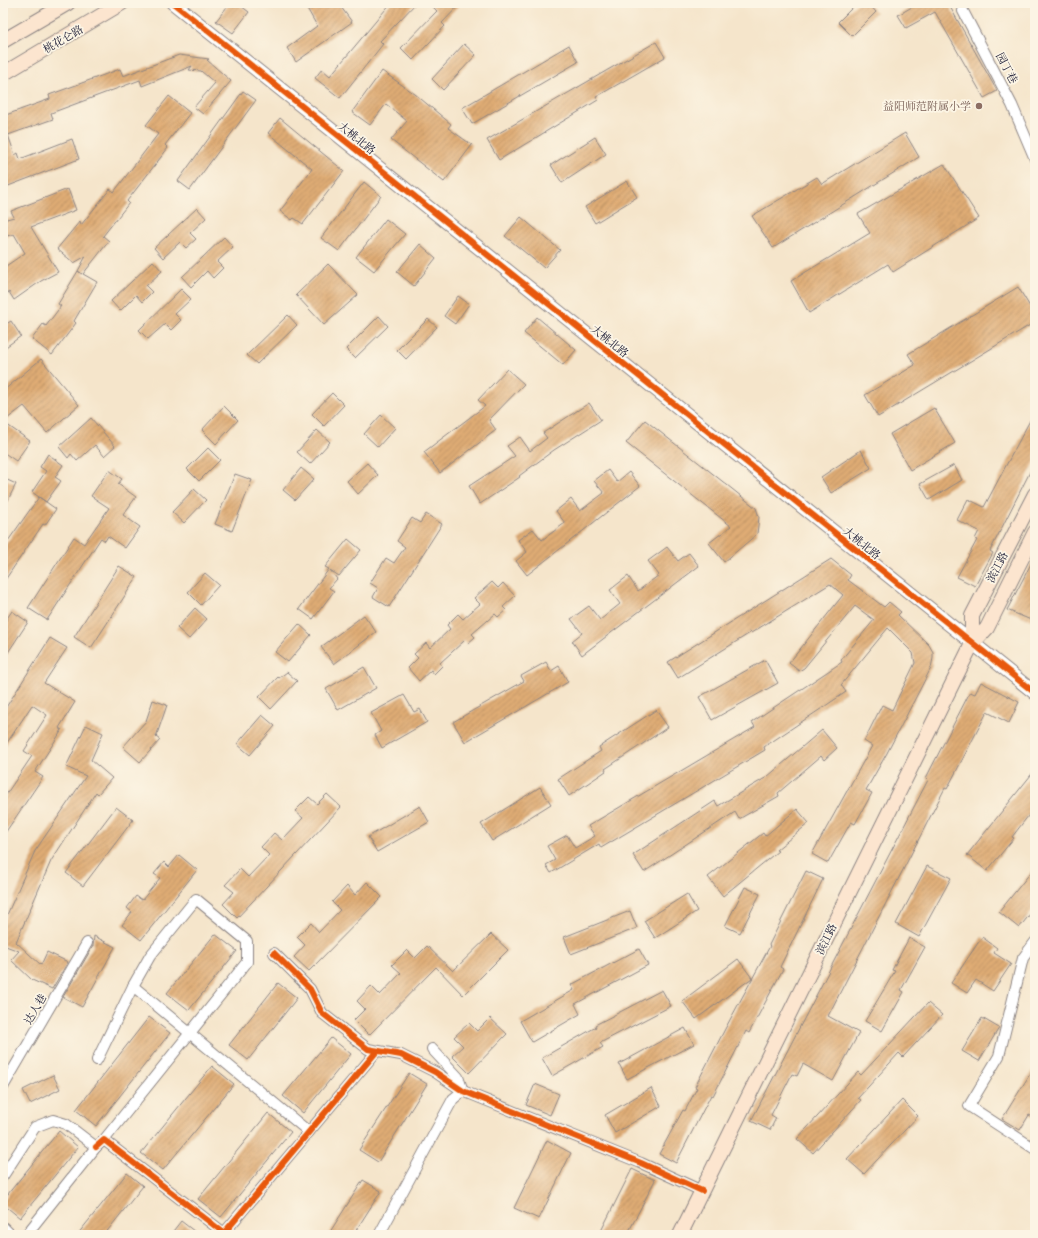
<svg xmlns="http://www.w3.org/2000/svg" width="1038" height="1238" font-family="'Libre Caslon Text','Noto Serif SC',serif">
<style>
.building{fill:url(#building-hatch)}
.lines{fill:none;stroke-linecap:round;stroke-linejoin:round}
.minor-casing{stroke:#8c8483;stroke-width:12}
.tertiary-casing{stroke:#8c8483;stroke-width:15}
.secondary-casing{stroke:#8c8483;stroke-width:16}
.minor{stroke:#fff;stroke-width:10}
.tertiary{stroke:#fff;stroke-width:13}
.secondary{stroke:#fce5cf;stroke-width:14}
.cycleway-casing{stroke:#fcf5e5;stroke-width:8}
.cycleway{stroke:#e8590c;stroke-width:6}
.education-dot{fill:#8d6e63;stroke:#fcf5e5;stroke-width:1.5}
.labels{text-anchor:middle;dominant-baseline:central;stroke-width:3.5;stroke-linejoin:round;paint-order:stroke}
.street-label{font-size:11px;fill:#22223b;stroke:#fcf5e5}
.education-label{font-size:11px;fill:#785e54;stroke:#fcf5e5;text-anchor:end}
</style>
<defs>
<pattern id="building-hatch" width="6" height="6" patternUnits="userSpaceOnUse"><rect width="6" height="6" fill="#dfac75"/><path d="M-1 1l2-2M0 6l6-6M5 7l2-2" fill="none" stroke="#b48c61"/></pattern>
</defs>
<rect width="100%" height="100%" fill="#fcf5e5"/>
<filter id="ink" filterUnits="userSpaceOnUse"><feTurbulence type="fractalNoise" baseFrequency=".025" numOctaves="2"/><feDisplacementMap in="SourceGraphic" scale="8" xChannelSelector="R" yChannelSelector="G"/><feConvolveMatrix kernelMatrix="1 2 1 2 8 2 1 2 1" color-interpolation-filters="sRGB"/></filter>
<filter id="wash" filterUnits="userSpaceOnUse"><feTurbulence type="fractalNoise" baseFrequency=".012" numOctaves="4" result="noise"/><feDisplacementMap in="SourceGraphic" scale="16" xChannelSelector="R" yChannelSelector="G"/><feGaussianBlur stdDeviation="0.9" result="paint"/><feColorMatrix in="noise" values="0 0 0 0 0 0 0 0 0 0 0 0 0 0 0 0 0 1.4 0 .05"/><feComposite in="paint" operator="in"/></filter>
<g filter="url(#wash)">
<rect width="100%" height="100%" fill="#f5e5cb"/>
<g id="blocks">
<!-- building -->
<g class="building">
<path d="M230 3H237L249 12 233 33 216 21Z"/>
<path d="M304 3H338L352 22 296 62 287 48 317 26Z"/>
<path d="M391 3H416L380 41 383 44 340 98 315 78 322 69 330 76Z"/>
<path d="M429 3H461L442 23 445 26 413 60 401 48 437 11Z"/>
<path d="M857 3H868L876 12 852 36 838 22Z"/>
<path d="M919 3H952L949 5 997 91 984 98 935 12 906 28 898 15Z"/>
<path d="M656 42 665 57 596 97 598 100 499 160 487 140Z"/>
<path d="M464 44 476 55 443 90 432 79Z"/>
<path d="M569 45 578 62 472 124 462 108Z"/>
<path d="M179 55 209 59 207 60 231 81 203 114 194 107 215 83 201 71 189 70 192 66 142 86 140 80 51 113 53 119 8 135 15 155 18 153 20 159 72 139 79 159 3 188V116L50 99 49 95 120 69 123 76Z"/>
<path d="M382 71 415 94 451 124 448 128 472 145 444 182 391 140 407 121 386 104 370 125 352 112Z"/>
<path d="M243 91 256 100 190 190 178 181Z"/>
<path d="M169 96 190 113 165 145 168 148 127 201 129 203 103 236 109 241 83 274 97 282 74 321 76 323 52 355 32 339 43 324 46 326 61 306 58 304 78 271 82 274 78 271 86 256 74 263 57 249 80 221 81 225 110 189 114 192 158 134 146 125Z"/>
<path d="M280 118 344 171 303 224 294 218 292 220 280 211 312 169 268 133Z"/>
<path d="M905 133 919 157 773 248 752 216 817 177 822 184Z"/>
<path d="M595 137 606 154 562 183 551 165Z"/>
<path d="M944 164 979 218 893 272 888 264 809 313 791 281 870 233 858 214Z"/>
<path d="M627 181 637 197 595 223 585 207Z"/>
<path d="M364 182 381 196 339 251 321 238Z"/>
<path d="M68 189 76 210 31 227 58 272 41 281 14 300 9 292 3 296V268L25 253 14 234 3 237V220L14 217 11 211Z"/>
<path d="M197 208 206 218 190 233 196 239 186 248 180 242 163 258 154 248Z"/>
<path d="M521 217 560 250 544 268 505 236Z"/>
<path d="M386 219 405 234 374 271 356 257Z"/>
<path d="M224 237 233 247 217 262 223 268 213 278 207 271 191 287 182 277Z"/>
<path d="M420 244 436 258 414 286 397 272Z"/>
<path d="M153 261 162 271 146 286 152 292 142 302 136 295 120 311 111 301Z"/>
<path d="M328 264 358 295 324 325 296 295Z"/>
<path d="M1018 287 1035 315V322L878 417 865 395 915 365 908 354Z"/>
<path d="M181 289 191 299 175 314 181 320 171 330 165 324 148 339 139 330Z"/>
<path d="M458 296 469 304 455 324 444 316Z"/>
<path d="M288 315 297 325 257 364 247 355Z"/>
<path d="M379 316 388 326 355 358 346 349Z"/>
<path d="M537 317 576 350 563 365 524 333Z"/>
<path d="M428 319 437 327 406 359 397 350Z"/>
<path d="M11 321 21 336 3 349V326Z"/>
<path d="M41 359 79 405 47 433 24 406 3 422 30 441 16 461 3 452V391Z"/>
<path d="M507 369 524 384 489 420 496 430 440 473 424 452 485 406 478 400Z"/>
<path d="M332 393 344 405 324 426 312 414Z"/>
<path d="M589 403 601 420 554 450 519 476 520 477 480 504 469 486 515 456 507 446 520 437 530 451 547 438 543 433Z"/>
<path d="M224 406 238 420 216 444 202 430Z"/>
<path d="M934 408 955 443 910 470 890 434Z"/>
<path d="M1035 411V462L990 551 993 553 975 586 957 577 977 540 975 539 979 531 957 520 968 499 984 507Z"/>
<path d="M381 415 395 428 378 447 364 434Z"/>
<path d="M91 418 115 446 104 456 95 445 77 461 71 454 68 458 59 447Z"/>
<path d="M645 420 756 508 759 517 757 534 724 562 709 543 731 526 626 443Z"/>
<path d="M317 430 330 442 310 464 297 452Z"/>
<path d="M208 448 220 460 199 481 187 469Z"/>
<path d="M861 450 871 468 831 493 821 477Z"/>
<path d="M48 454 63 465 55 477 61 481 46 502 32 492 46 471 40 467Z"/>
<path d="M367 463 378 475 358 494 347 481Z"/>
<path d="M954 465 962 480 929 500 920 484Z"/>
<path d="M301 468 314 479 295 500 283 490Z"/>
<path d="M109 470 122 479 118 484 136 497 123 515 140 527 125 548 108 536 105 541 101 538 47 620 28 608 74 537 84 544 109 508 91 496Z"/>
<path d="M608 470 617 482 629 472 640 486 527 575 516 561 527 552 518 540 533 529 542 540 565 523 556 511 571 499 580 511 604 493 594 481Z"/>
<path d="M235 474 252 480 232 531 215 524Z"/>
<path d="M3 478 16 484 3 510Z"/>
<path d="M194 489 206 500 184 523 172 512Z"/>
<path d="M39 497 56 509 45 525 43 524 3 583V548Z"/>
<path d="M426 514 442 524 389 607 373 597 378 588 370 583 386 558 394 563 405 547 397 541 412 518 420 523Z"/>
<path d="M348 539 361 550 339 576 330 570 337 579 329 588 334 591 313 619 299 609 329 569 325 567Z"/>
<path d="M667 547 678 561 689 553 699 566 582 655 572 641 582 633 571 619 589 606 600 620 620 604 610 590 628 576 638 591 659 575 648 561Z"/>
<path d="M1035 556V611L1031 620 1007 610Z"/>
<path d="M831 559 851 575 848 580 884 607 889 602 901 612 898 615 929 645 933 652V658L931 668 887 753 866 790 872 793 855 824 851 822 828 863 812 854 872 746 864 741 882 705 892 710 915 663 913 653 888 628 841 685 846 692 764 747 765 750 601 848 599 844 551 873 546 865 555 860 547 846 567 835 575 848 595 836 588 826 755 727 752 722 842 662 841 660 874 620 855 606 804 668 799 671 789 663 843 595 830 584 751 633 749 631 750 633 678 678 668 662Z"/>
<path d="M119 566 137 577 91 648 74 637Z"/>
<path d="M205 573 219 585 201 605 188 592Z"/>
<path d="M492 582 498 588 503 583 515 596 503 607 506 610 498 617 495 614 472 634 475 637 467 644 464 641 440 663 442 666 434 674 431 670 419 681 408 668 418 658 414 654 426 643 430 648 450 629 447 625 458 614 463 619 480 604 474 598Z"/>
<path d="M195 608 207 619 189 639 177 628Z"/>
<path d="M12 611 28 622 3 660V624Z"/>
<path d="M364 615 376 632 334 664 321 647Z"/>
<path d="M299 624 311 635 288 662 275 652Z"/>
<path d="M50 638 67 648 44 683 75 702 59 728 62 730 35 772 43 777 3 836V799L32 756 24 751 47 715 32 705 3 749V712Z"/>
<path d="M765 660 778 683 712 720 699 697Z"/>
<path d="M546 662 551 671 559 666 568 682 465 742 453 722 524 681 521 676Z"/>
<path d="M364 667 376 688 338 710 326 689Z"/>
<path d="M287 672 297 681 271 709 259 697 278 677 279 678Z"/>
<path d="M981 682 1019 702 1009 723 987 712 947 789 945 788 828 1016 859 1033 833 1081 803 1064 797 1076 792 1074 771 1115 776 1118 770 1130 751 1121 928 780 926 778 970 692 975 694Z"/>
<path d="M404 695 414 712 420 709 427 722 382 748 375 735 381 731 371 713Z"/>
<path d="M153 700 167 705 156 737 160 740 140 762 123 747 146 721Z"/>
<path d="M656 710 668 727 605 769 606 771 569 796 558 779 601 751 599 747Z"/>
<path d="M262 715 275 726 250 755 237 744Z"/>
<path d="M86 725 103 733 91 760 112 778 98 794 96 792 51 861 16 942 41 965 47 952 68 962 52 989 32 980 11 960 19 951 3 945V924L35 851 86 776 66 767Z"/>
<path d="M822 730 837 748 824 760 821 756 778 793 779 796 739 819 735 812 644 872 633 855 715 801 718 806 767 777Z"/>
<path d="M1035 770V807L1012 837 1014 838 987 871 967 855Z"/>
<path d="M540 787 551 804 492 841 481 824Z"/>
<path d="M327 794 341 807 237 918 223 904 234 892 225 885 240 869 248 877 269 855 261 847 274 833 282 840 303 818 295 811 309 797 317 804Z"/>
<path d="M420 806 429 822 377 852 368 837Z"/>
<path d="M116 807 133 820 83 886 66 873Z"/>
<path d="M797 809 809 823 776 850 778 851 723 896 708 877 763 833 765 836Z"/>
<path d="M179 855 197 870 141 940 122 925 132 912 127 908 136 896 142 900 160 878 154 874 164 862 169 867Z"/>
<path d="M927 866 951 878 919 937 896 924Z"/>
<path d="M1035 867V908L1019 928 999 912Z"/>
<path d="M806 871 823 879 780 967 783 969 749 1033 746 1031 713 1096 711 1095 676 1163 659 1154 683 1110 685 1111 697 1088 695 1087 725 1029 770 946 769 945Z"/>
<path d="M367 882 382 897 309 971 294 957 305 945 297 937 311 923 319 932 340 910 332 902 347 886 355 895Z"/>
<path d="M745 887 760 894 740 933 725 926Z"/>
<path d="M687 894 697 911 655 938 644 921Z"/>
<path d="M630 911 637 928 571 954 564 937Z"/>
<path d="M215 934 237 951 189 1010 167 993Z"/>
<path d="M491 934 508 950 463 995 436 967 369 1035 354 1020 365 1009 357 1001 371 986 380 995 401 973 392 965 407 950 415 958 427 946 453 971Z"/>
<path d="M94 936 115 947 82 1007 63 997 93 946Z"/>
<path d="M982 937 997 948 994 953 1011 964 993 991 976 980 967 993 951 983Z"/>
<path d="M909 938 925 947 901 990 904 992 882 1031 865 1021 895 971 892 970Z"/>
<path d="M639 949 648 965 575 1004 580 1014 532 1042 520 1021 574 990 571 985Z"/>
<path d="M738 959 752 978 696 1019 682 1001Z"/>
<path d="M278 983 297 998 248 1060 229 1045Z"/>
<path d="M662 990 671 1006 600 1043 603 1047 552 1076 542 1058 596 1027 595 1025Z"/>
<path d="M928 1003 942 1015 903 1057 899 1053 858 1098 861 1100 813 1153 797 1139 858 1072 861 1075Z"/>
<path d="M149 1017 170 1033 96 1126 76 1110Z"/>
<path d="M490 1018 507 1034 469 1073 452 1056 463 1046 454 1037 469 1023 477 1031Z"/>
<path d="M982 1018 999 1028 979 1061 962 1051Z"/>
<path d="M685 1028 694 1044 627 1079 619 1064Z"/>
<path d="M331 1038 351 1054 303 1113 283 1096Z"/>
<path d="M212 1066 234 1084 163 1170 141 1153Z"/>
<path d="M1035 1066V1118L1029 1115 1020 1130 1002 1119Z"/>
<path d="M409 1073 427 1084 378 1162 359 1150Z"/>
<path d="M53 1075 60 1089 30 1104 23 1090Z"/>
<path d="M535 1084 559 1094 550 1115 526 1105Z"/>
<path d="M651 1088 661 1106 615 1133 605 1115Z"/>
<path d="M902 1100 918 1116 864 1174 847 1159Z"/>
<path d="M268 1113 291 1132 221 1217 198 1199Z"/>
<path d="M59 1131 78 1147 20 1218 3 1204V1200Z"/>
<path d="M547 1140 571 1153 539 1219 514 1208Z"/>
<path d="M632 1169 655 1180 627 1235H599Z"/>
<path d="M127 1173 143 1186 104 1235H77Z"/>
<path d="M363 1180 381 1191 353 1235H328Z"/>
<path d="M181 1221 199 1235H170Z"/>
</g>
</g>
</g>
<g filter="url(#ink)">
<use href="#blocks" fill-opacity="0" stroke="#8c8483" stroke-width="1"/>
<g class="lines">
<defs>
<g id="minor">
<path d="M963 11 1012 105 1035 159"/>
<path d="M1035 942 1023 958 999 1056 969 1106 1035 1149"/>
<path d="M274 953 310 989 322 1013 368 1049 401 1055 435 1072 463 1091 641 1163 702 1191"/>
<path d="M97 1060 133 986 309 1132"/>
<path d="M3 1087 87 943"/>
<path d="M104 1140 247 962V941L196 899 150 956 133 986"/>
<path d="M96 1147 104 1140 224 1233 377 1051"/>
<path d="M3 1176 35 1127 53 1120 66 1124 96 1147 26 1235"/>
<path d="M3 1227 11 1235"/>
<path d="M379 1235 453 1099 463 1091 458 1077 432 1049"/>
</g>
<path id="tertiary" d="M173 3 1035 693"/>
<g id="secondary">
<path d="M3 41 68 3"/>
<path d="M3 74 122 3"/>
<path d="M1035 494 972 616V644L987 628 1035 532"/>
<path d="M680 1235 972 644"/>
</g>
</defs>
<!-- minor casing -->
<use href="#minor" class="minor-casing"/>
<!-- tertiary casing -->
<use href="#tertiary" class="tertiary-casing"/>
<!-- secondary casing -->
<use href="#secondary" class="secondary-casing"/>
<!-- minor -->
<use href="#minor" class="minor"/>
<!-- tertiary -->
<use href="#tertiary" class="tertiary"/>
<!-- secondary -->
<use href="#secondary" class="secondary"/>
<defs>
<g id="cycleway">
<path d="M173 3 1035 693"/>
<path d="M274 953 310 989 322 1013 368 1049 401 1055 435 1072 463 1091 641 1163 702 1191"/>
<path d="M96 1147 104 1140 224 1233 377 1051"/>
</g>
</defs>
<!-- cycleway casing -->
<use href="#cycleway" class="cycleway-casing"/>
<!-- cycleway -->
<use href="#cycleway" class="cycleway"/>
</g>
</g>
<!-- markers -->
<circle class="education-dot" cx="979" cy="106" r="4"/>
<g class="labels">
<!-- street labels -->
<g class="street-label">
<text transform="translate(63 39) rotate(-30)">桃花仑路</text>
<text transform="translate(1007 68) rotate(62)">园丁巷</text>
<text transform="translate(357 138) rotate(39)">大桃北路</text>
<text transform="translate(610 341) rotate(39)">大桃北路</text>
<text transform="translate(862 543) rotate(39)">大桃北路</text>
<text transform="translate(997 567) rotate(-63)">滨江路</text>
<text transform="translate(826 939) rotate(-64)">滨江路</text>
<text transform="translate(35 1009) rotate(-60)">达人巷</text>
</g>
<!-- education labels -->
<g class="education-label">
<text x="971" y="106">益阳师范附属小学</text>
</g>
</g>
<!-- margin -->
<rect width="1038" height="1238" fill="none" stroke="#fcf5e5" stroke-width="16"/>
</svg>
